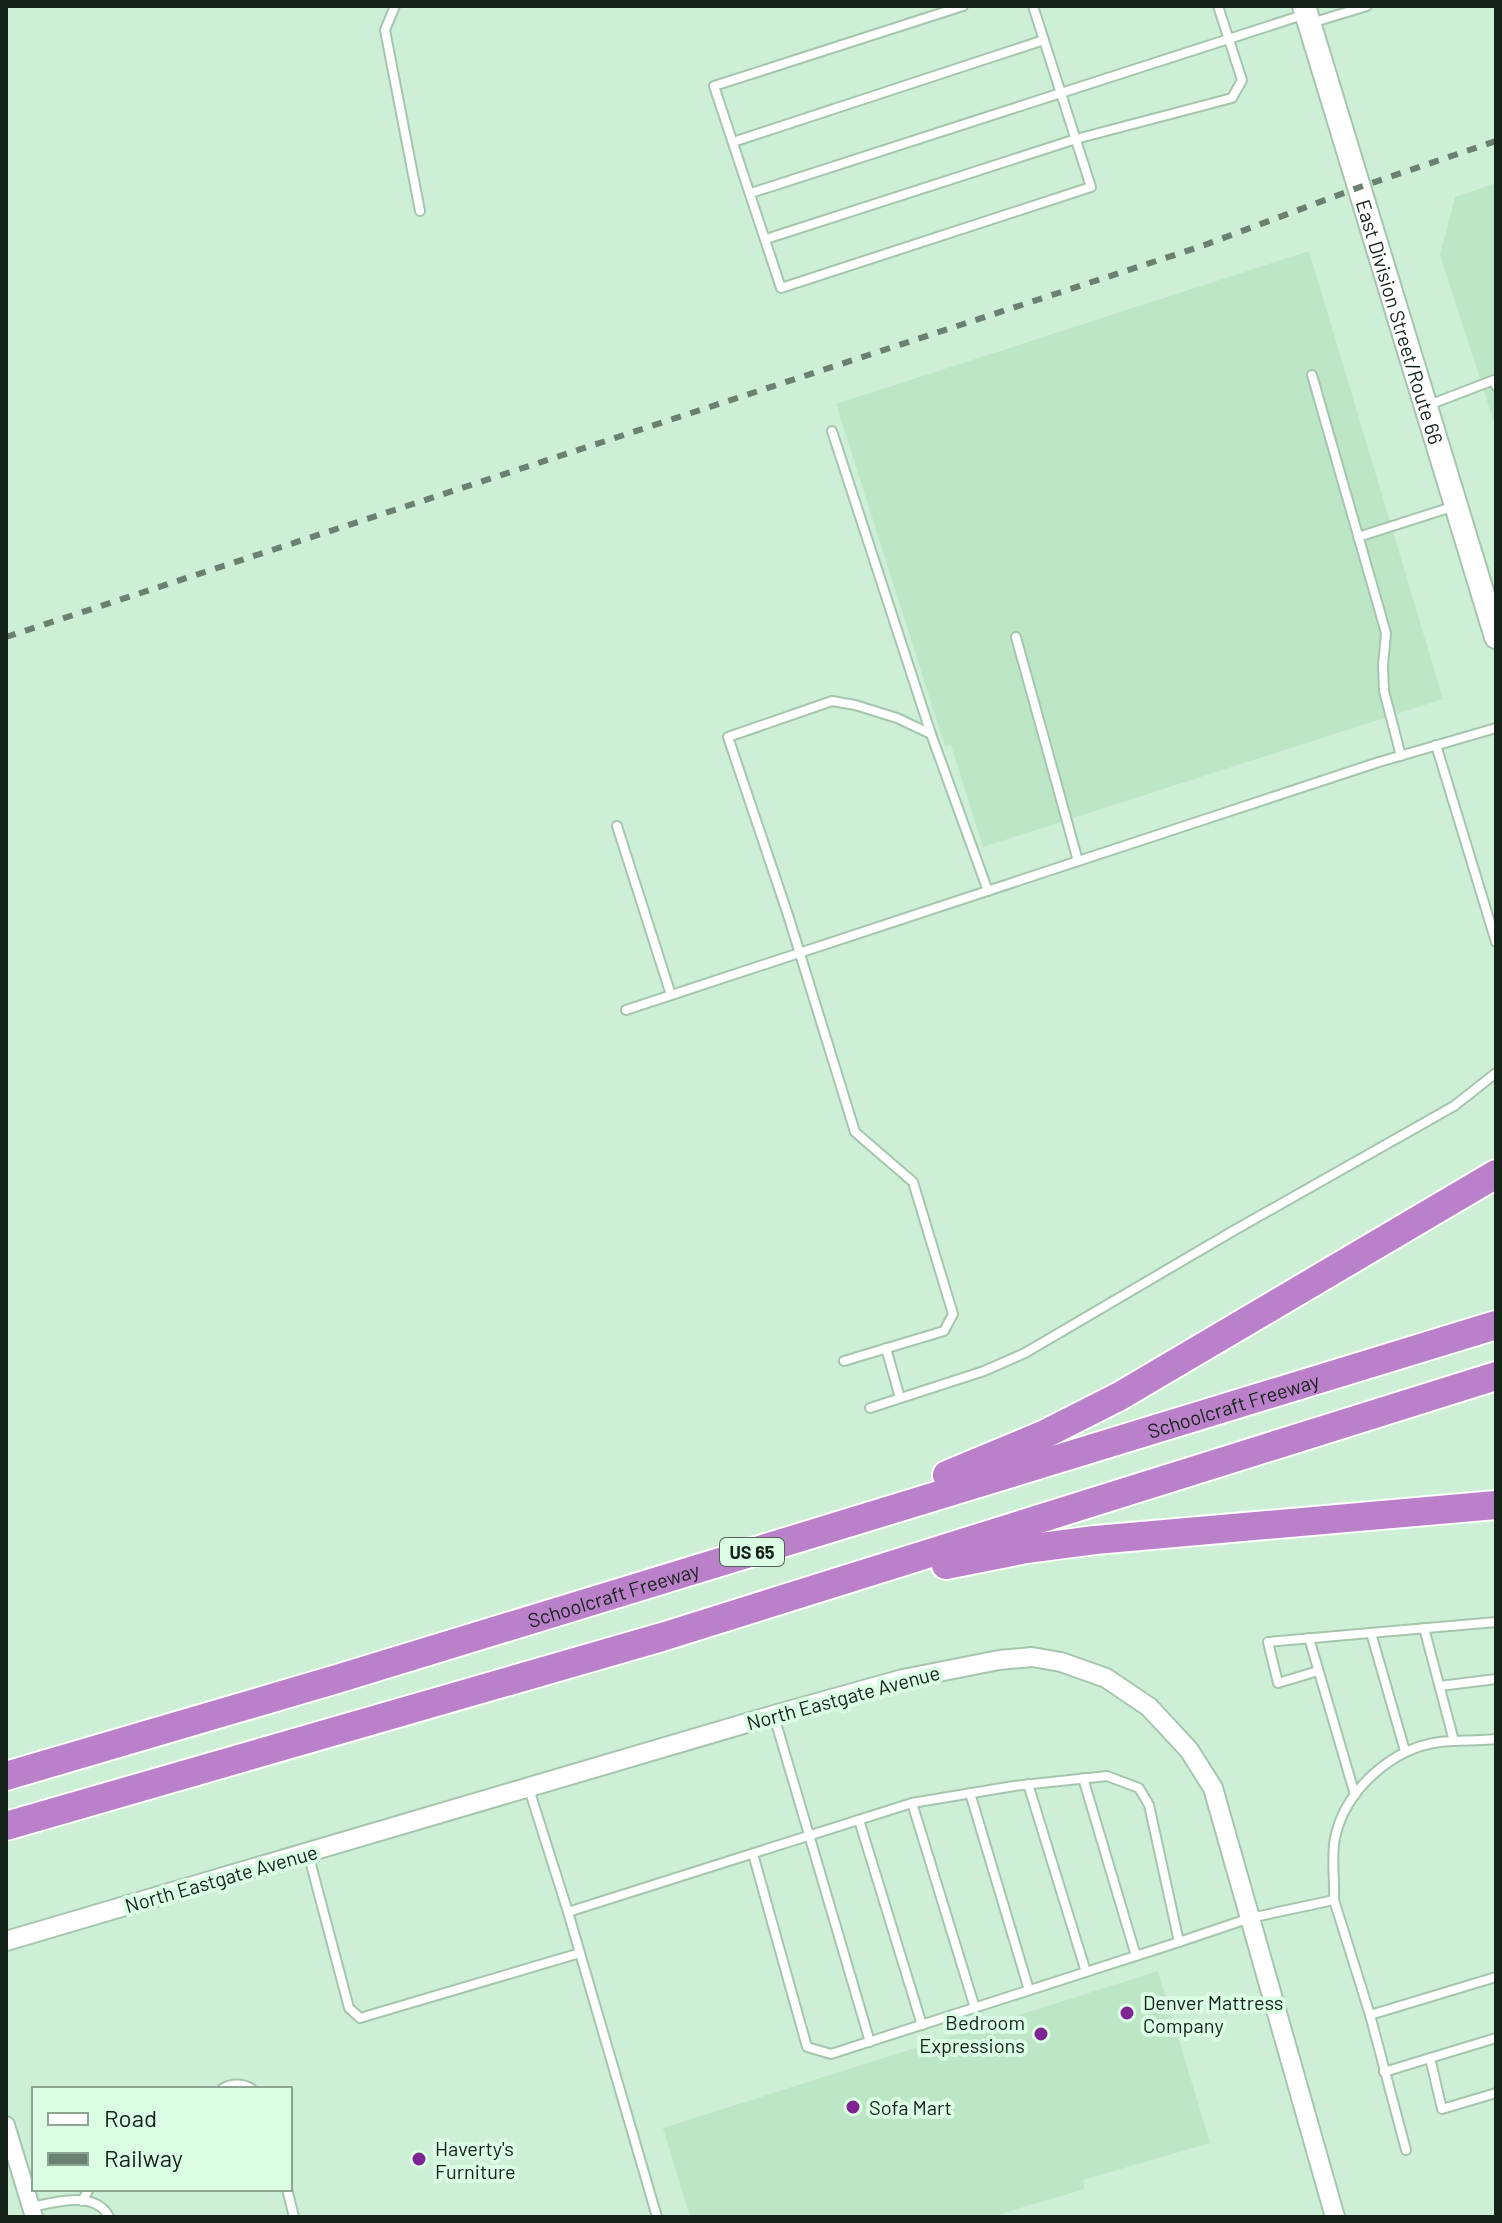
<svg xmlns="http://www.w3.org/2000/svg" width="1502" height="2223" font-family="Barlow,sans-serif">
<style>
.built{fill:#bde6c7}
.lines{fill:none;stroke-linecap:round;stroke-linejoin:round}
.service-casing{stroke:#a5c6ad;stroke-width:12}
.minor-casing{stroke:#a5c6ad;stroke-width:20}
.tertiary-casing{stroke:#a5c6ad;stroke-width:22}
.secondary-casing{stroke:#a5c6ad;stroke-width:26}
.motorway-casing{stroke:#fff;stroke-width:32}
.service{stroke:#fff;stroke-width:8}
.minor{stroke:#fff;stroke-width:16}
.tertiary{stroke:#fff;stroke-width:18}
.secondary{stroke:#fff;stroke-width:22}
.motorway{stroke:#bb80ca;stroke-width:28}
.rail{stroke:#6a8171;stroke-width:6;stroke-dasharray:10 10;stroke-linecap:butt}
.poi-dot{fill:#7f2593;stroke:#dafde3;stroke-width:3}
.labels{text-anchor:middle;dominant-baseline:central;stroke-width:8;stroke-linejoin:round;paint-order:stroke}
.shield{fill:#dafde3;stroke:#4f6355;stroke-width:2}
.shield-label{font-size:18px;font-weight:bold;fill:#142118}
.street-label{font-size:20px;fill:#142118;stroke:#dafde3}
.poi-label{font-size:20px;fill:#142118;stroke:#dafde3;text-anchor:start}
</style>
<rect width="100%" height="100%" fill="#cdefd6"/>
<!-- built -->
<g class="built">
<path d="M1496 183V428L1440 255 1455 197Z"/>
<path d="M1309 251 1443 699 983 847 951 745 945 746 836 404Z"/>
<path d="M1158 1971 1210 2143 1083 2180 1085 2189 990 2217H690L663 2128Z"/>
</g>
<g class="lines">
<defs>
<g id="service">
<path d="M395 6 385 30 420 211"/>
<path d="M963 6 714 86 781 288 1091 187 1033 6"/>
<path d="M1311 23 1367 6"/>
<path d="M733 142 1044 40"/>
<path d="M751 193 1306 14"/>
<path d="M766 239 1076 139 1232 98 1242 80 1218 6"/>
<path d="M1312 375 1386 633 1383 665 1384 691 1401 756"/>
<path d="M1426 406 1494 380 1496 386"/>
<path d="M832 431 931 734 988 891"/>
<path d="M1358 537 1455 506"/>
<path d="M1016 637 1078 861"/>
<path d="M1436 745 1496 942"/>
<path d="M617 826 671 995"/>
<path d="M626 1010 1379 762 1496 728"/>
<path d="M886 1348 900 1398"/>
<path d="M844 1361 944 1331 953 1314 913 1182 855 1132 788 915 728 737 832 701 855 705 897 718 931 734"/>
<path d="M870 1408 984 1371 1025 1353 1233 1231 1454 1106 1496 1073"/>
<path d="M1424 1628 1454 1741"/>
<path d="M1371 1633 1405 1751"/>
<path d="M1309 1638 1355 1795"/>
<path d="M1318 1671 1278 1683 1268 1642 1496 1622"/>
<path d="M1440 1686 1496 1679"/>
<path d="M774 1716 870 2042"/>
<path d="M1083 1778 1136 1956"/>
<path d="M1028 1784 1086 1972"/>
<path d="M529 1789 568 1912 657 2217"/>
<path d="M970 1793 1029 1990"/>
<path d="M912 1803 975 2008"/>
<path d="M859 1820 922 2025"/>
<path d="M308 1853 349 2008 360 2018 580 1953"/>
<path d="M753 1854 807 2047 831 2054 1179 1942"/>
<path d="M1334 1900C1335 1880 1331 1857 1335 1838 1345 1790 1392 1748 1440 1742 1458 1740 1477 1741 1496 1739"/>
<path d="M568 1912 912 1803 1014 1786 1107 1776 1139 1788 1149 1805 1179 1942 1250 1918 1334 1900 1370 2015 1496 1977"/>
<path d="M1370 2015 1406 2150"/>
<path d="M1430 2058 1442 2109 1496 2093"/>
<path d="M1384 2072 1496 2038"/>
<path d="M222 2089C231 2083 243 2083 252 2089"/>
<path d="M287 2189 294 2217"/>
<path d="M82 2201 89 2189"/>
<path d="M32 2207C54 2202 96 2190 109 2217"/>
</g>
<path id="minor" d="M6 2125 34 2217"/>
<path id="tertiary" d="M6 1941 774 1715 903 1679 999 1660 1032 1657 1061 1662 1106 1678 1149 1707 1189 1750 1213 1788 1335 2217"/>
<g id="secondary">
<path id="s1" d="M1304 6 1496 637"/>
</g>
<g id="motorway">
<path d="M947 1475 1043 1435 1120 1396 1496 1174"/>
<path d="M946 1565 1026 1549 1095 1540 1496 1505"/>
<path id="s2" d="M6 1776 337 1679 1496 1325"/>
<path d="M6 1826 662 1637 1496 1376"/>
</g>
</defs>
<!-- service casing -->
<use href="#service" class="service-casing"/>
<!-- minor casing -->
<use href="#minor" class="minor-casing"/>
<!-- tertiary casing -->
<use href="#tertiary" class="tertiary-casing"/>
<!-- secondary casing -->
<use href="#secondary" class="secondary-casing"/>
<!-- motorway casing -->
<use href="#motorway" class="motorway-casing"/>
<!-- service -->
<use href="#service" class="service"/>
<!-- minor -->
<use href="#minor" class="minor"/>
<!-- tertiary -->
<use href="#tertiary" class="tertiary"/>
<!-- secondary -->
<use href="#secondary" class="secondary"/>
<!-- motorway -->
<use href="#motorway" class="motorway"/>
<!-- rail -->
<path class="rail" d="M6 637 1202 246 1360 187 1496 141"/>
</g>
<!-- markers -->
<g class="poi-dot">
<circle cx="1127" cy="2013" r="8"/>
<circle cx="1041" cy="2034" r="8"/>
<circle cx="853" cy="2107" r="8"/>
<circle cx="419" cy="2159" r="8"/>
</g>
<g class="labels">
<!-- shield labels -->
<rect class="shield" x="720" y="1538" width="64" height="28" rx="6"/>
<g class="shield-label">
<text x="752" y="1552">US 65</text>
</g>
<!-- street labels -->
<g class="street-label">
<text stroke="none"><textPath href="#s1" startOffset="330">East Division Street/Route 66</textPath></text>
<text stroke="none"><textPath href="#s2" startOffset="1282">Schoolcraft Freeway</textPath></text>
<text stroke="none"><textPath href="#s2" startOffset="634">Schoolcraft Freeway</textPath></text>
<text transform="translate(843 1697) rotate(-15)">North Eastgate Avenue</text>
<text transform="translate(221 1878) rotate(-16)">North Eastgate Avenue</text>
</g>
<!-- poi labels -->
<g class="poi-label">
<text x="1143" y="2002">Denver Mattress<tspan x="1143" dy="23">Company</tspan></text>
<text x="1025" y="2022" text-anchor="end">Bedroom<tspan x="1025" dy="23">Expressions</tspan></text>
<text x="869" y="2107">Sofa Mart</text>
<text x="435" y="2148">Haverty's<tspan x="435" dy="23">Furniture</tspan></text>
</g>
</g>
<!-- border -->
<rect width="1502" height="2223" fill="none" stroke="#142118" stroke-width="16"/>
<!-- legend -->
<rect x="32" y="2087" width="260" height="104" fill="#dafde3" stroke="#8ba592" stroke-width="2"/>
<rect x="48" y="2113" width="40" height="12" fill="#ffffff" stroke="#8ba592" stroke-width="2"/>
<text x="104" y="2127" font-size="24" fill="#142118">Road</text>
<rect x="48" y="2153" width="40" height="12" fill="#6a8171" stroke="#8ba592" stroke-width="2"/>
<text x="104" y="2167" font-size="24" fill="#142118">Railway</text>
</svg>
